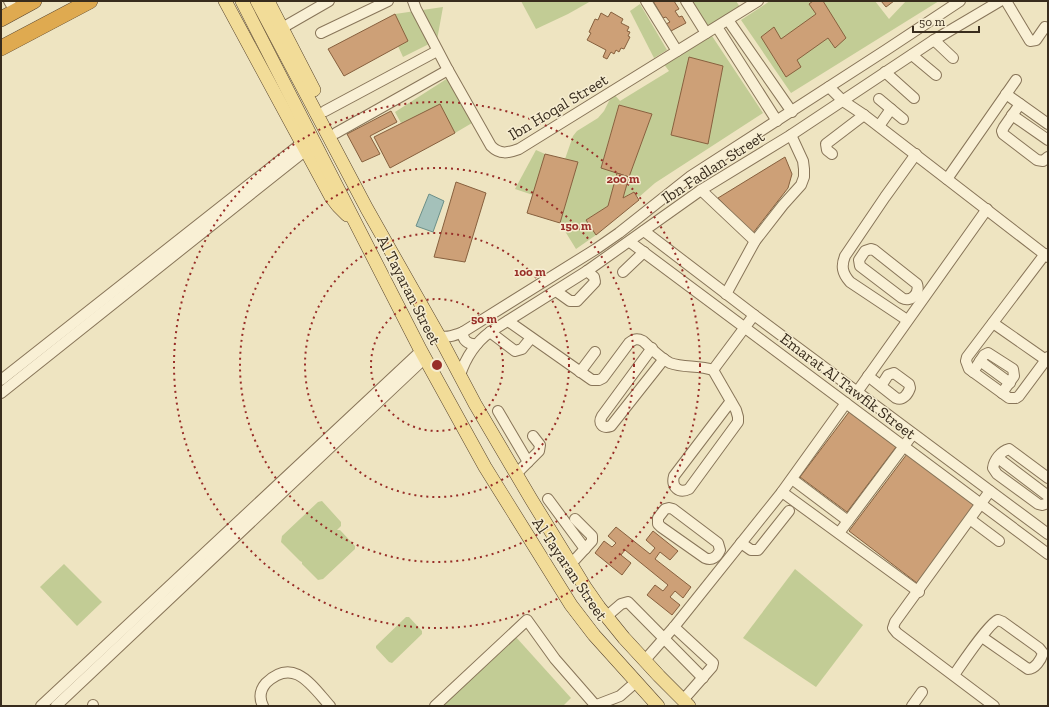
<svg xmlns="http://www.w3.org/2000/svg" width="1049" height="707" font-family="'Zilla Slab',serif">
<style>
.green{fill:#c2cc95;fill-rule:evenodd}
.water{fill:#a4c1ba;stroke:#6b8f88}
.building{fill:#cda077;stroke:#87603e}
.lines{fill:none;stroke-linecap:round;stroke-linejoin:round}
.minor-casing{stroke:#887559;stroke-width:12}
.major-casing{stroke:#56432d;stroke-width:14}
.highway-casing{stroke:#56432d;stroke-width:16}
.minor{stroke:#f9f0d5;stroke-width:10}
.major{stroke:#f2dc98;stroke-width:13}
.highway{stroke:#dfaa50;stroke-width:15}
.ring{fill:none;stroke:#982e28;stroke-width:2;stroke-dasharray:2 4}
.labels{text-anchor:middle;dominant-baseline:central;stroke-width:3;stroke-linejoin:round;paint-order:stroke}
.street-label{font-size:16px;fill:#382c1d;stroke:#f6edd1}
.centre{fill:#982e28;stroke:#f6edd1;stroke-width:2}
.ring-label{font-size:12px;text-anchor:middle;font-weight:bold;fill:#982e28;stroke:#f6edd1;stroke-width:3;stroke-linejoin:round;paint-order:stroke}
</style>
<rect width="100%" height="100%" fill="#eee4c1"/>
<!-- green -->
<g class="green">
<path d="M521 1H591L568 14 536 29Z"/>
<path d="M693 1H736L740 7 707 29 690 3Z"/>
<path d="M770 1H875L889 19 906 1H939L791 93 741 20Z"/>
<path d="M640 4 667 50 654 58 630 11Z"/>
<path d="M443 7 437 40 403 57 398 46 408 41 395 14Z"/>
<path d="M712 36 763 113 655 183 639 197 633 192 623 198 629 177 652 114 619 105 601 167 617 173 608 206 586 220 596 235 576 249 560 223 578 162 565 159 573 136 577 131 598 118 604 111 613 93 620 101 669 71 663 63ZM689 58 723 66 708 143 671 135Z"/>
<path d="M448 78 472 123 455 133 440 105 401 123 395 112Z"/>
<path d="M536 150 545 154 533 195 515 189Z"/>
<path d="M322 501 341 522V526L337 530H340L355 546V549L323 579 318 580 302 564V562L300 561 281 542 282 536 318 502Z"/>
<path d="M64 564 102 602 77 626 40 587Z"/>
<path d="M795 569 863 625 816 687 743 638Z"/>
<path d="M406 617H409L422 631V634L392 663 389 662 376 648V646Z"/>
<path d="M515 636 571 698 563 706H436Z"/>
</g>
<!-- water -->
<path class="water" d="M429 194 444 201 433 232 416 226Z"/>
<!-- building -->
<g class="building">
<path d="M653 1H674L679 9 675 11 679 17 682 16 686 23 671 31 666 24 670 22 666 17 663 18Z"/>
<path d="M813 1H823L846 38 835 48 828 38 797 60 801 67 786 77 761 37 774 27 781 39 816 14 809 4Z"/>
<path d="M881 1H894L886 7Z"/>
<path d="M611 12 623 19 621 23 629 27 627 31 630 32 628 36 630 37 624 49 621 48 619 52 616 50 614 54 611 52 607 59 603 57 606 50 587 40 591 33 589 32 595 19 598 20 601 13 608 17Z"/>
<path d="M395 14 408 41 344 76 328 49Z"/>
<path d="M689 57 723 66 708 144 671 135Z"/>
<path d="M440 104 455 133 390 168 374 137Z"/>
<path d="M619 105 652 114 629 177 601 168Z"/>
<path d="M391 111 397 122 370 136 380 154 362 162 347 134Z"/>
<path d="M545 154 578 162 560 223 527 213Z"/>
<path d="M785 157 792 174 788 188 753 233 718 198Z"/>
<path d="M617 173 629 177 623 198 634 192 639 200 596 235 586 220 608 206Z"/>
<path d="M456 182 486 193 465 262 434 257Z"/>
<path d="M849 412 896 447 847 512 800 477Z"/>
<path d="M907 454 975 506 917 583 849 531Z"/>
<path d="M616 527 650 554 655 548 646 540 653 531 678 551 670 560 660 552 655 559 691 587 683 598 675 591 670 597 680 605 672 615 647 595 655 585 663 591 668 585 625 550 621 555 631 563 622 575 595 553 604 541 612 547 616 543 608 536Z"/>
</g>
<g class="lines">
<defs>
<g id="minor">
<path d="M9 1 15 11"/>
<path d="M413 1 416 9 448 70 491 146C500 155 508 153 519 149L758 1"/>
<path d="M646 1 677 51"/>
<path d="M686 1 706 33"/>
<path d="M1006 1 1030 41 1036 40 1045 27"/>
<path d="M728 20 792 112"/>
<path d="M717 27 777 121"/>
<path d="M282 28 329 1"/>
<path d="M321 33 388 1"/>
<path d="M934 40 953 58"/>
<path d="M912 55 936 75"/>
<path d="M885 72 914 98"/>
<path d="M829 87 843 101 864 115 1048 257"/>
<path d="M1006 94 1048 124"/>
<path d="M879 99 903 119"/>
<path d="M1020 104 1004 127 1002 131 1003 134 1037 160 1043 161 1048 157"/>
<path d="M325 111 437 51"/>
<path d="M1012 115 1048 140"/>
<path d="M879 126 891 109"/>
<path d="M336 133 448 70"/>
<path d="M832 154 827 150 826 144 864 115"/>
<path d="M947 179 1016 80"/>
<path d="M701 190 755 241"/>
<path d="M644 231 754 315 1048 534"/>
<path d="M630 242 1048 554"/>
<path d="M871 249 874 250 917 284C920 293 911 303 902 298L860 266 859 260 865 251Z"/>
<path d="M1045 254 967 357 966 361 969 369 1009 398H1016L1019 396 1048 357"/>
<path d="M623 272 644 252"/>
<path d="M556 291 570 301H577L595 282 594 277 587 271"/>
<path d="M726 294 755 241 783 205 801 185 804 177V169L803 161 791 135"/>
<path d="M907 320 850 282C842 273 841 266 845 256L885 197 916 154"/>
<path d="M508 321 592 380H599L603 378 629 343C634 339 637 338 643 341 651 348 660 358 670 363 683 368 699 365 713 370L736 410 738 417V422L689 489C679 494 671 487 674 476L731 401"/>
<path d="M993 323 1046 360"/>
<path d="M463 332C462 340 468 345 477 344"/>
<path d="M490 332 515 351 522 349 531 338"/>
<path d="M439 336C448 338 455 335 463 332L596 249 619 233 691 176 886 50 960 1"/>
<path d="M652 348 602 416C598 423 602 429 611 426L664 359"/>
<path d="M980 361 1010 383"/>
<path d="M713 370 754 315"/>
<path d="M580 372 595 352"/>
<path d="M973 372 984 355 988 353 1013 369 1014 376 1002 393"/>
<path d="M460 375C466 357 475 343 490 332L587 271 701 190 791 135 934 40 1000 1"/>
<path d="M868 376 896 398C903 401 908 394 910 388L909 384 894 373 888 375 881 386"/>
<path d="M1 380 302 143"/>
<path d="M857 392 987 209"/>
<path d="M1 393 306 150"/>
<path d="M498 411 528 462"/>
<path d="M998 458 1048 496"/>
<path d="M516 474 539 451 540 445 533 436"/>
<path d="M1048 478 1009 449C1001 451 994 460 993 468L997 474 1038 504 1042 505 1048 503"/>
<path d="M792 479 848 521"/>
<path d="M990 491 895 622 893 628 897 633 994 706"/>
<path d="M782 492 919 592"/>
<path d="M548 499 585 549"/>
<path d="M669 508 673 509 718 543 720 550C717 557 712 561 705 558L661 527 658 524V518L665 509Z"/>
<path d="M971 520 999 541"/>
<path d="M839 533 913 434"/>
<path d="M741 543 751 550H758L789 511"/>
<path d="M571 564 592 541V536L575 519"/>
<path d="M607 616 621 604 628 602 703 678"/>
<path d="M674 627 713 663 712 667 683 700"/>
<path d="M645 660 674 627 782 492 846 403"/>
<path d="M954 675C961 665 989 623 998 620L1003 622 1039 648 1043 653C1041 660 1035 669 1028 669L982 637"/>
<path d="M93 705V706"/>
<path d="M41 706 421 351"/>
<path d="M56 706 425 358"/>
<path d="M263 706C259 698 260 690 266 683 294 656 312 686 330 706"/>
<path d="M435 706 527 620 555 659 596 706"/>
<path d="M594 706 620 696 636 682"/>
<path d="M912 706 922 692"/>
</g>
<g id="major">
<path d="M225 1 331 197 338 206 347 215"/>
<path d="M242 1 421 351 485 467 571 605 594 635 658 706"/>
<path d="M257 1 367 209 439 336 475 404 531 499 585 587 599 607 624 638 659 676 689 706"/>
<path d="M268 1 314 90"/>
</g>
<g id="highway">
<path d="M1 19 34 1"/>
<path d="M1 48 90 1"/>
</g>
</defs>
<!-- minor casing -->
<use href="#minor" class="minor-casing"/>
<!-- major casing -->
<use href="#major" class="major-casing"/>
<!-- highway casing -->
<use href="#highway" class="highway-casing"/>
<!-- minor -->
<use href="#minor" class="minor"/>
<!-- major -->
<use href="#major" class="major"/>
<!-- highway -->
<use href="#highway" class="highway"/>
</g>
<!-- distance rings -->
<g class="ring">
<circle cx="437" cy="365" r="66"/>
<circle cx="437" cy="365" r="132"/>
<circle cx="437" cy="365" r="197"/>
<circle cx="437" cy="365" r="263"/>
</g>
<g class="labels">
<!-- street labels -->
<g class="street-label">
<text transform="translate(558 107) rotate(-31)">Ibn Hoqal Street</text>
<text transform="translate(713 167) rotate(-33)">Ibn Fadlan Street</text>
<text transform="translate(409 290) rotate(63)">Al Tayaran Street</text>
<text transform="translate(848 386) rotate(37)">Emarat Al Tawfik Street</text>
<text transform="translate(570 569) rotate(56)">Al Tayaran Street</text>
</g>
</g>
<circle cx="437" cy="365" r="6" class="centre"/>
<g class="ring-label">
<text x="623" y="183">200 m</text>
<text x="576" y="230">150 m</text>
<text x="530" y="276">100 m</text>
<text x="484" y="323">50 m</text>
</g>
<!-- border -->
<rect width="1049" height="707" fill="none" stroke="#382c1d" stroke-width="4"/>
<!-- scale -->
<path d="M913 26v6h66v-6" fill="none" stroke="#382c1d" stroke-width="2"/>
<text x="919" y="26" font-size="12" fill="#382c1d" stroke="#f6edd1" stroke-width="3" paint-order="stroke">50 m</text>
</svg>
